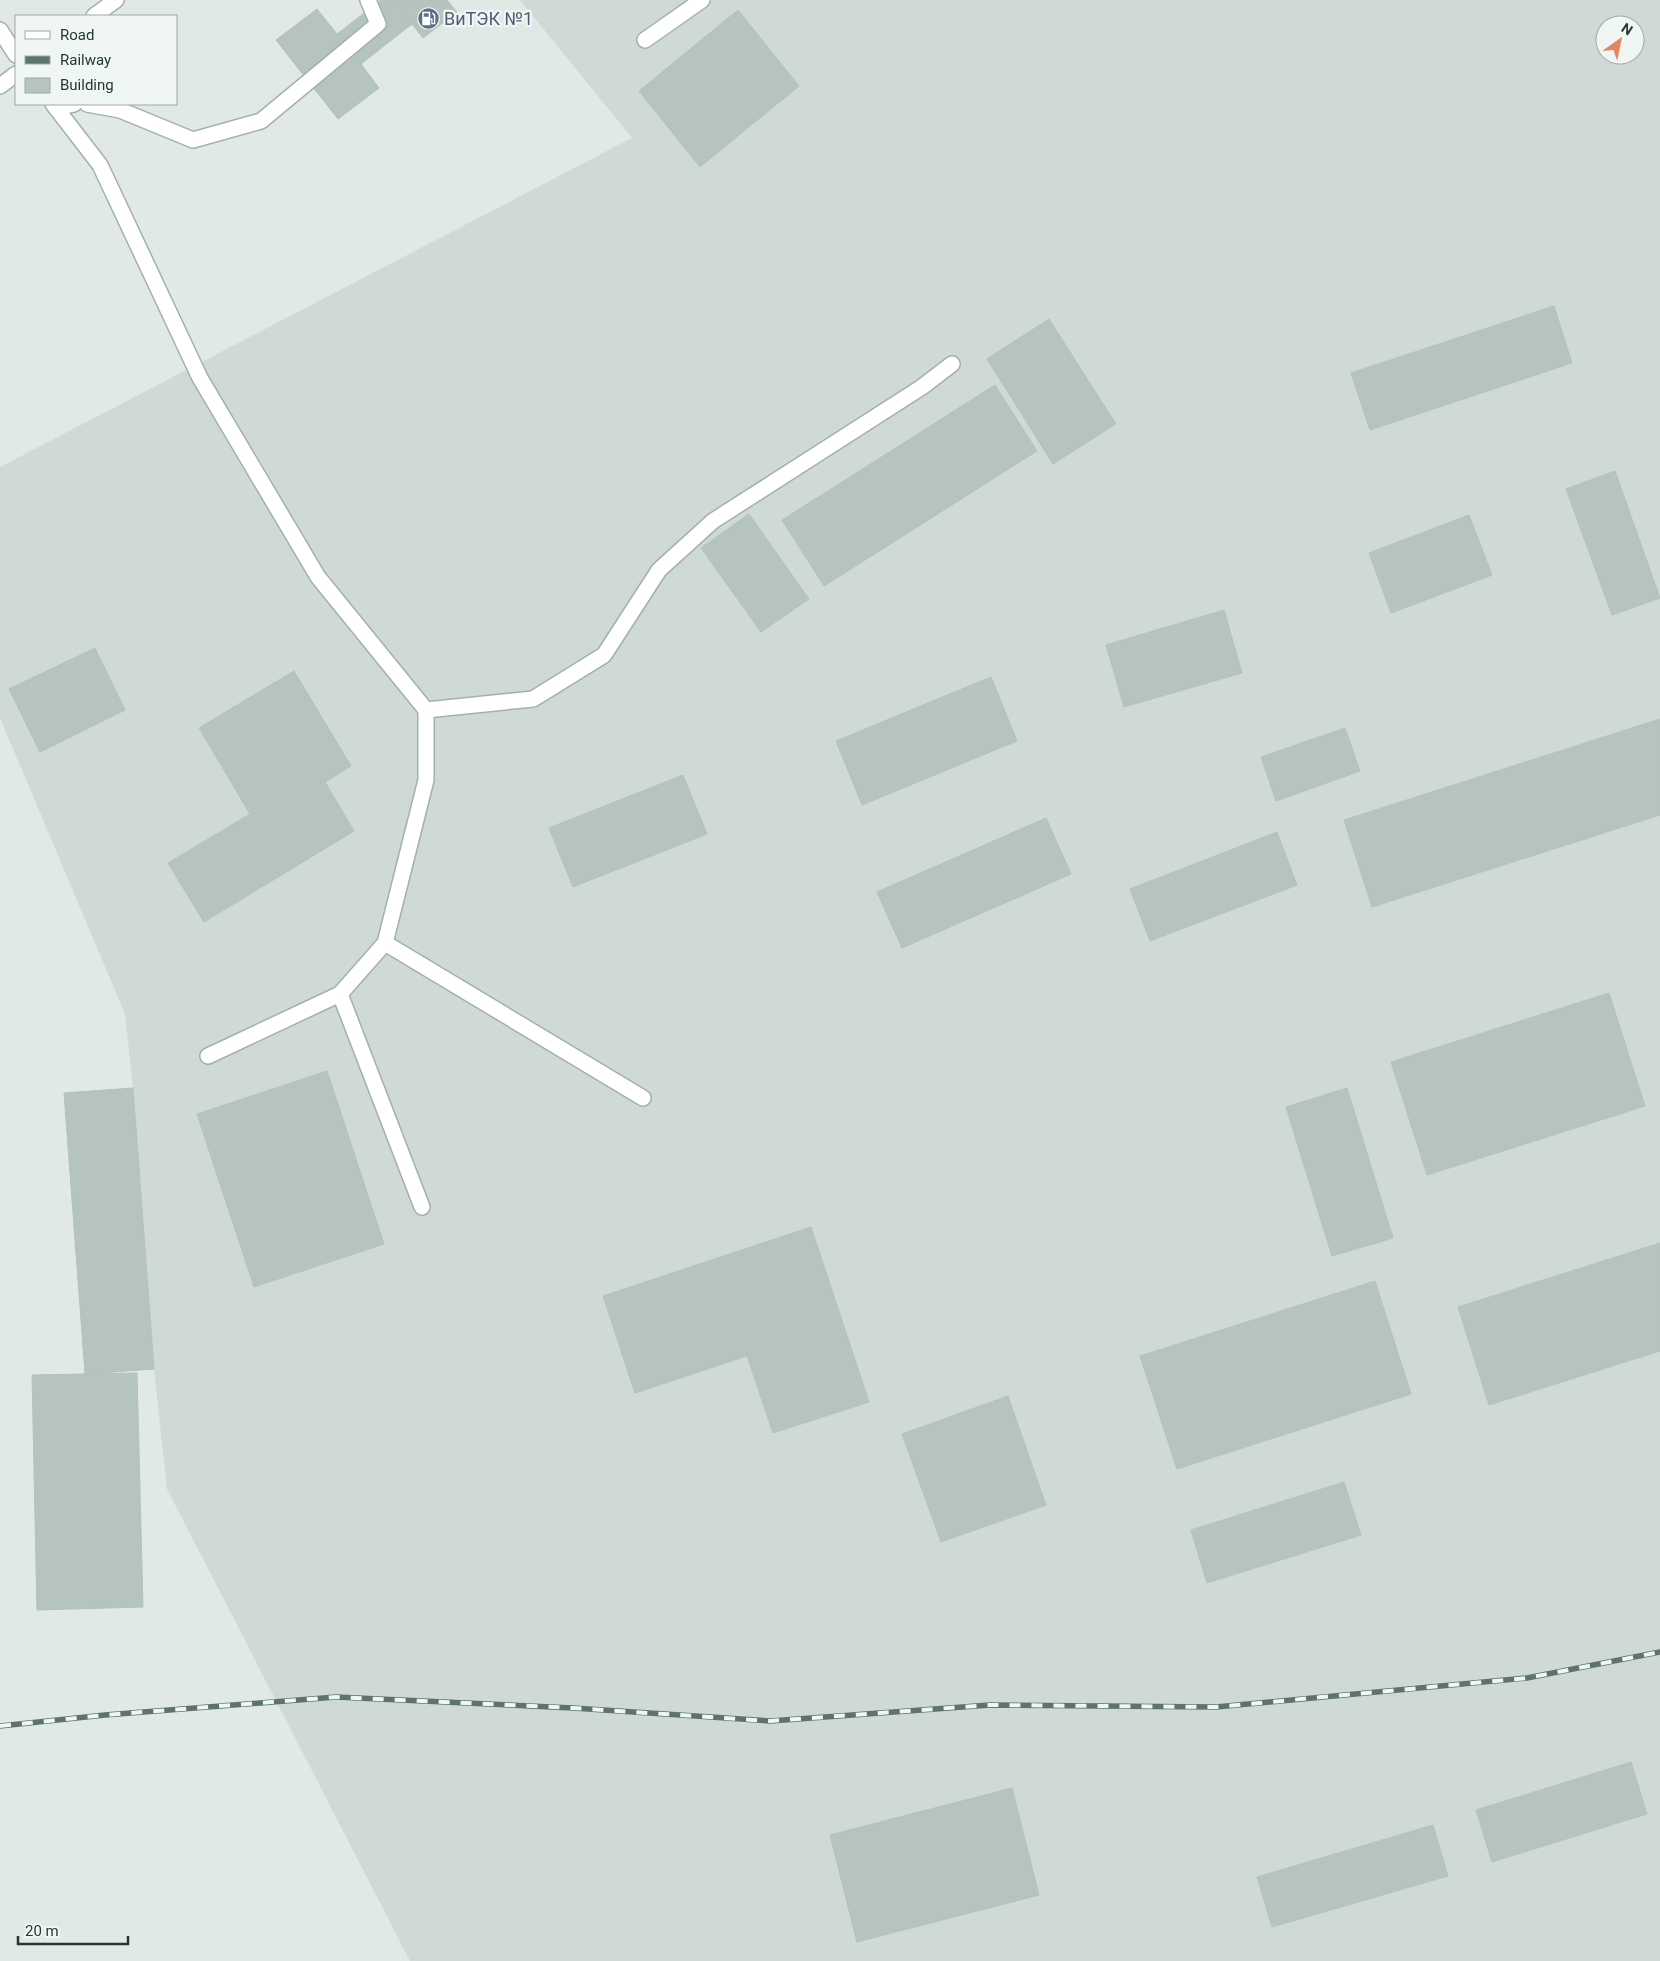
<svg xmlns="http://www.w3.org/2000/svg" width="1660" height="1961" font-family="Roboto,sans-serif">
<style>
.built{fill:#cfd9d5;fill-rule:evenodd}
.building{fill:#b6c4bf;stroke:#b3c2bc}
.lines{fill:none;stroke-linecap:round;stroke-linejoin:round}
.service-casing{stroke:#a4b0ad;stroke-width:18}
.tertiary-casing{stroke:#a4b0ad;stroke-width:18}
.service{stroke:#fff;stroke-width:15}
.tertiary{stroke:#fff;stroke-width:15}
.rail-casing{stroke:#5d746e;stroke-width:5.5}
.rail{stroke:#f0f6f3;stroke-width:4;stroke-dasharray:11;stroke-linecap:butt}
.labels{text-anchor:middle;dominant-baseline:central;stroke-width:4.5;stroke-linejoin:round;paint-order:stroke}
.service-label{font-size:18px;fill:#4e5e75;stroke:#f0f6f3;text-anchor:start}
</style>
<rect width="100%" height="100%" fill="#e0e9e6"/>
<!-- built -->
<path class="built" d="M520 0H1660V1961H410L167 1489 154 1369 133 1088 125 1014 0 718V467L632 138ZM1605 25H1635V55H1605Z"/>
<!-- building -->
<g class="building">
<path d="M381 0H393L412 24 361 64 379 88 338 119 276 40 317 9 337 34Z"/>
<path d="M393 0H447L457 12 423 38Z"/>
<path d="M738 10 799 86 700 167 639 91Z"/>
<path d="M1554 306 1572 363 1370 430 1351 373Z"/>
<path d="M1049 319 1116 424 1053 464 987 359Z"/>
<path d="M995 385 1037 451 824 586 782 520Z"/>
<path d="M1615 471 1660 598 1612 615 1566 489Z"/>
<path d="M749 514 809 599 761 632 701 548Z"/>
<path d="M1469 515 1492 575 1391 613 1369 553Z"/>
<path d="M1224 610 1242 673 1124 707 1106 645Z"/>
<path d="M95 648 125 710 40 752 9 689Z"/>
<path d="M294 671 351 766 325 782 354 831 204 922 168 863 250 814 199 728Z"/>
<path d="M991 677 1017 741 862 805 836 741Z"/>
<path d="M1660 719V815L1372 907 1344 820Z"/>
<path d="M1345 728 1360 771 1276 801 1261 757Z"/>
<path d="M683 775 707 834 573 887 549 828Z"/>
<path d="M1046 818 1071 874 902 948 877 892Z"/>
<path d="M1277 832 1297 885 1150 941 1130 889Z"/>
<path d="M1609 993 1645 1106 1427 1175 1391 1062Z"/>
<path d="M327 1071 384 1244 254 1287 197 1114Z"/>
<path d="M133 1088 154 1369 85 1374 64 1093Z"/>
<path d="M1347 1088 1393 1238 1332 1256 1286 1107Z"/>
<path d="M811 1227 869 1402 773 1433 747 1356 635 1393 603 1296Z"/>
<path d="M1660 1243V1351L1489 1405 1458 1307Z"/>
<path d="M1375 1281 1411 1394 1177 1469 1140 1356Z"/>
<path d="M137 1373 143 1607 37 1610 32 1375Z"/>
<path d="M1008 1396 1046 1505 941 1542 902 1434Z"/>
<path d="M1344 1482 1361 1535 1207 1583 1191 1530Z"/>
<path d="M1631 1762 1647 1814 1492 1862 1476 1810Z"/>
<path d="M1012 1788 1039 1895 857 1942 830 1835Z"/>
<path d="M1433 1825 1448 1876 1272 1927 1257 1877Z"/>
</g>
<g class="lines">
<defs>
<g id="service">
<path d="M0 30 16 55"/>
<path d="M645 40 702 0"/>
<path d="M53 104 100 165 200 378 318 577 426 710V780L385 943 643 1098"/>
<path d="M87 104 120 110 193 140 261 121 378 24 368 0"/>
<path d="M56 108 74 104"/>
<path d="M426 710 533 699 604 655 659 570 713 521 922 387 952 364"/>
<path d="M340 994 422 1207"/>
<path d="M208 1056 340 994 385 943"/>
</g>
<g id="tertiary">
<path d="M94 16 116 0"/>
<path d="M0 86 16 74"/>
</g>
</defs>
<!-- service casing -->
<use href="#service" class="service-casing"/>
<!-- tertiary casing -->
<use href="#tertiary" class="tertiary-casing"/>
<!-- service -->
<use href="#service" class="service"/>
<!-- tertiary -->
<use href="#tertiary" class="tertiary"/>
<defs>
<path id="rail" d="M0 1726 105 1715 336 1697 573 1708 770 1721 990 1705 1216 1707 1527 1678 1660 1652"/>
</defs>
<!-- rail casing -->
<use href="#rail" class="rail-casing"/>
<!-- rail -->
<use href="#rail" class="rail"/>
</g>
<!-- icons -->
<defs>
<symbol id="fuel-disc" viewBox="-11 -11 22 22"><circle r="9.5" fill="#5c6f8a" stroke="#f0f6f3"/><path d="M-5.5-6h7V0h2V4h1.3V-2.5L3-4.5l.8-.8L6-3V5H2.5V1h-1V6h-7ZM-4.2-4.7v3.2H.2V-4.7Z" fill="#fff"/></symbol>
</defs>
<g fill-rule="evenodd">
<use href="#fuel-disc" x="416" y="6" width="25" height="25"/>
</g>
<g class="labels">
<!-- service labels -->
<g class="service-label">
<text x="444" y="18">ВиТЭК №1</text>
</g>
</g>
<!-- legend -->
<rect x="15" y="15" width="162" height="90" fill="#f0f6f3" stroke="#9eaaa6"/>
<rect x="25" y="31" width="25" height="8" fill="#ffffff" stroke="#9eaaa6"/>
<text x="60" y="40" font-size="15" fill="#233833">Road</text>
<rect x="25" y="56" width="25" height="8" fill="#5d746e" stroke="#9eaaa6"/>
<text x="60" y="65" font-size="15" fill="#233833">Railway</text>
<rect x="25" y="78" width="25" height="15" fill="#b6c4bf" stroke="#9eaaa6"/>
<text x="60" y="90" font-size="15" fill="#233833">Building</text>
<!-- north arrow -->
<g transform="translate(1620 40) rotate(33)"><circle r="24" fill="#f0f6f3" stroke="#9eaaa6"/>
<path d="M0-4L9 19L0 12L-9 19Z" fill="#e48663"/>
<text y="-8" font-size="14" font-weight="bold" text-anchor="middle" fill="#233833">N</text>
</g>
<!-- scale -->
<path d="M18 1936v8h110v-8" fill="none" stroke="#233833" stroke-width="2.5"/>
<text x="25" y="1936" font-size="15" fill="#233833" stroke="#f0f6f3" stroke-width="4" paint-order="stroke">20 m</text>
</svg>
